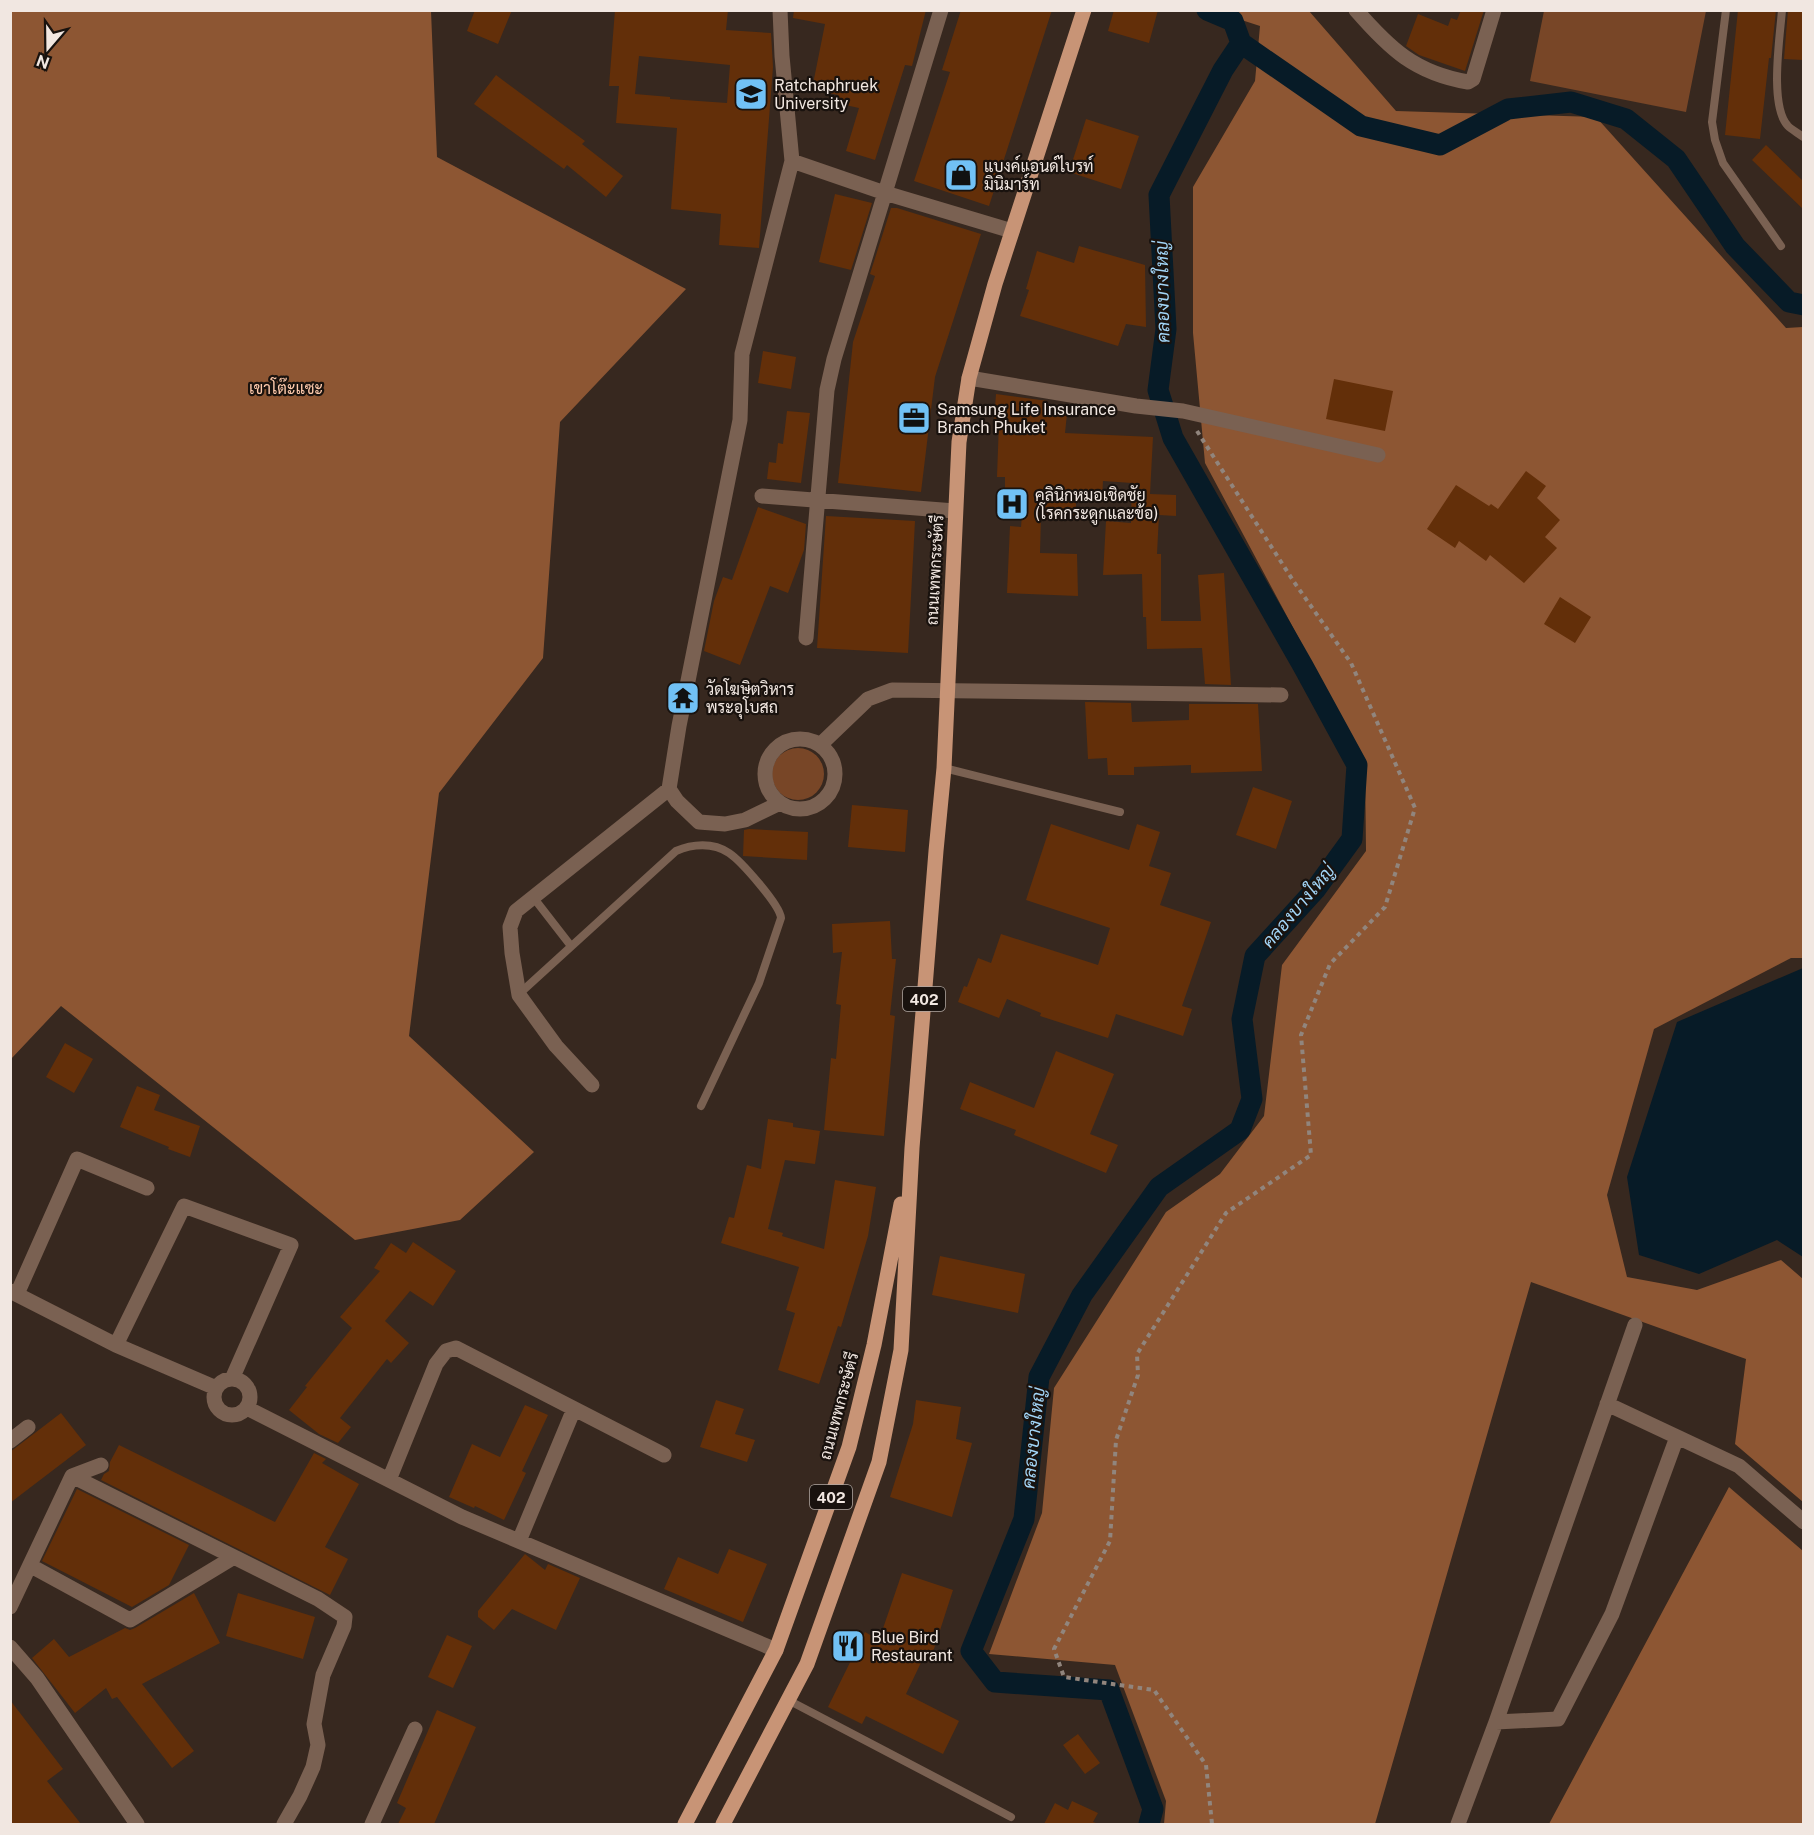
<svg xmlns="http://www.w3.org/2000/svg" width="1814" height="1835" viewBox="0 0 1814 1835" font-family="'Public Sans',Sarabun,sans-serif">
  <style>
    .green { fill: #784627 }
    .forest { fill: #8d5633 }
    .water { fill: #071b27 }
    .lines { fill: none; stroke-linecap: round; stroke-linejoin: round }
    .canal { stroke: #071b27; stroke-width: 21 }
    .building { fill: #632f09; fill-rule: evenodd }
    .path { stroke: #91857d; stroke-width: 4; stroke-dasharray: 4.5 4.5; stroke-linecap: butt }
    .service { stroke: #7a6152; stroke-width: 8 }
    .minor { stroke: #7a6152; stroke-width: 15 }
    .primary { stroke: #c89476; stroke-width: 15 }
    .labels { text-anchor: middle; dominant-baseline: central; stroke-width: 4.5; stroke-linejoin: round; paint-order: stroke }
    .shield { fill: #19120e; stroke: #b0a7a2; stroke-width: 1.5 }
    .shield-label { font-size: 15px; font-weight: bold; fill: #f1e7e1 }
    .poi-label { font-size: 16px; fill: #f1e7e1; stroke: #19120e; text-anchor: start }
    .park-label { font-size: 16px; fill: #ffcbad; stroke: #19120e }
    .street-label { font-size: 16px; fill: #f1e7e1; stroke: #19120e }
    .water-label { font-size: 18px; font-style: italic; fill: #a2d5f7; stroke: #19120e }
  </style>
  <rect width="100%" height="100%" fill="#37281f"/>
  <!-- green -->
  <path class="green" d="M 1544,11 L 1706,11 L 1686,112 L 1530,81 Z
    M772 774a26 26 0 1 1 52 0a26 26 0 1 1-52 0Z"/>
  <!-- forest -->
  <path class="forest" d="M 11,10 L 431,11 L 437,157 L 686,289 L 560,422 L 543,658 L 439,793 L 409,1036 L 534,1152 L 460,1220 L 355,1240 L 61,1006 L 11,1059 Z
    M 1221,10 L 1309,11 L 1396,111 L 1596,117 L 1786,328 L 1803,327 L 1803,958 L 1791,958 L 1654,1029 L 1607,1195 L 1627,1277 L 1697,1290 L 1781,1260 L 1803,1279 L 1803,1502 L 1735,1444 L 1746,1359 L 1531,1282 L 1375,1824 L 1164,1824 L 1166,1801 L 1115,1665 L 989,1654 L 1042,1513 L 1054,1388 L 1166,1212 L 1220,1174 L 1264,1116 L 1282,965 L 1366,851 L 1365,762 L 1205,463 L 1193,333 L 1193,187 L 1255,81 L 1260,26 L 1220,13 Z
    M 1729,1487 L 1803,1551 L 1803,1824 L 1549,1824 Z"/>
  <!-- water -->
  <path class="water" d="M 1803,968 L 1803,1257 L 1777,1240 L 1699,1274 L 1639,1255 L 1627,1177 L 1677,1022 Z"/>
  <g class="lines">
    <!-- canal -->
    <path class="canal" d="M 1241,43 L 1361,126 L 1440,145 L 1508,109 L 1571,102 L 1626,119 L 1676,159 L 1735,246 L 1789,302 L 1804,305
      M 1149,1824 L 1153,1809 L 1109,1690 L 995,1682 L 971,1651 L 1024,1519 L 1039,1377 L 1082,1295 L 1159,1187 L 1240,1130 L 1252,1099 L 1242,1019 L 1255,956 L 1315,890 L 1352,839 L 1357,765 L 1303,666 L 1173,438 L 1158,390 L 1166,329 L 1159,195 L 1223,70 L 1241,43 L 1233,21 L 1207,10"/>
  </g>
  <!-- building -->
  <path class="building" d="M 475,10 L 512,10 L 498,44 L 467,31 Z
    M 615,10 L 728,10 L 726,30 L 771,33 L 773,67 L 759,248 L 719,245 L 721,214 L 671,209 L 677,128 L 616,123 L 619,86 L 609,86 ZM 639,56 L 730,65 L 727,103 L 670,99 L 670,97 L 635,94 Z
    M 794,10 L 926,10 L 912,66 L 905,65 L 875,160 L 846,151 L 859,108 L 836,103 L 838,95 L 812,89 L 825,24 L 793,18 Z
    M 961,10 L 1052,10 L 989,206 L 914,181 L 950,72 L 942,70 Z
    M 1114,10 L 1158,10 L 1149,43 L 1108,31 Z
    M 1461,10 L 1484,10 L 1465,71 L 1419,55 L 1406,46 L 1418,14 L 1448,26 L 1451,18 L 1457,20 Z
    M 1738,10 L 1776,10 L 1771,58 L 1769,58 L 1760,139 L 1725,135 Z
    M 1788,10 L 1803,10 L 1803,60 L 1784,59 Z
    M 496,75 L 585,141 L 582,144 L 623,176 L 606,197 L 567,165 L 564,169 L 474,104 Z
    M 1086,119 L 1139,136 L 1121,189 L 1069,172 Z
    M 1766,145 L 1803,181 L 1803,209 L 1752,160 Z
    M 835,194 L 872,203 L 851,270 L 819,262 Z
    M 891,208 L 897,208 L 981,234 L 935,377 L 921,492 L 838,483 L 853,342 L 875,276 L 870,274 Z
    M 1079,246 L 1145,265 L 1146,327 L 1126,324 L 1118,346 L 1020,316 L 1029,290 L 1026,289 L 1037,251 L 1074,263 Z
    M 763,351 L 796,357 L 791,389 L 758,383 Z
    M 1334,379 L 1393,391 L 1385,431 L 1326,419 Z
    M 996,394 L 1048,401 L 1047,406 L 1061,407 L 1060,413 L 1067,414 L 1065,433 L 1153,437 L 1150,494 L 1176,495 L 1176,516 L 1159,515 L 1157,554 L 1161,554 L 1161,621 L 1201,621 L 1198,575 L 1224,573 L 1231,685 L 1205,684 L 1202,648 L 1147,649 L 1146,617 L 1143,617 L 1142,574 L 1103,575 L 1106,521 L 1131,523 L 1132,483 L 1103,481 L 1102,499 L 1076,497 L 1076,516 L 1041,514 L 1040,553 L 1077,554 L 1078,596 L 1007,593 L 1010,526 L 1021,527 L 1023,503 L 1005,501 L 1005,477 L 997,477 L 999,422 L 994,421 Z
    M 787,411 L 810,413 L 801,483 L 767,479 L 769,462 L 776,463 L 778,443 L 783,444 Z
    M 1526,471 L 1546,486 L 1537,498 L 1560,520 L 1545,537 L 1557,548 L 1524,583 L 1490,555 L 1486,561 L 1459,541 L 1455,548 L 1427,529 L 1456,485 L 1489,506 L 1491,504 L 1498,509 Z
    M 758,507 L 806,524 L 804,550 L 788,593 L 770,586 L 740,665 L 704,651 L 714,601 L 723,577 L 732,580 Z
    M 826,516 L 915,521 L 908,653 L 817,648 Z
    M 1560,597 L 1591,617 L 1575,643 L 1544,624 Z
    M 1085,702 L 1131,703 L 1132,722 L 1189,720 L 1189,704 L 1258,704 L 1262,771 L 1191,773 L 1191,765 L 1134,767 L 1134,775 L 1108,775 L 1107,758 L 1088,759 Z
    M 1253,787 L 1292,801 L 1276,849 L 1236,835 Z
    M 852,805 L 908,810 L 905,852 L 848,847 Z
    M 1051,824 L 1129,850 L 1137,824 L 1160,832 L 1149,866 L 1171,873 L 1160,905 L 1211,922 L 1182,1006 L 1192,1009 L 1183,1036 L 1116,1014 L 1108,1038 L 1040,1016 L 1041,1013 L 1007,999 L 999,1018 L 958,1002 L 964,986 L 967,987 L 978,958 L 991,963 L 1001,934 L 1098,965 L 1110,928 L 1026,900 Z
    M 749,829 L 808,832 L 807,860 L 743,856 L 744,830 Z
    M 890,921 L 892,959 L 896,959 L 890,1015 L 895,1016 L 884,1136 L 824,1130 L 831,1058 L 836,1059 L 841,1005 L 836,1004 L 842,952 L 833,953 L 832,924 Z
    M 65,1043 L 93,1059 L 74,1093 L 46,1077 Z
    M 1056,1051 L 1114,1074 L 1090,1134 L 1118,1145 L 1106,1173 L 1014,1135 L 1016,1130 L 960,1109 L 970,1082 L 1034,1108 Z
    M 137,1086 L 160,1095 L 154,1110 L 200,1126 L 190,1157 L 168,1149 L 169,1147 L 120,1127 Z
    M 768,1119 L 793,1123 L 793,1127 L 820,1131 L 815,1164 L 785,1160 L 768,1229 L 783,1233 L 782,1236 L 824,1249 L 835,1180 L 876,1187 L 868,1236 L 841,1327 L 838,1326 L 819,1384 L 778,1370 L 795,1313 L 786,1310 L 799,1267 L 721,1243 L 729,1217 L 734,1218 L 747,1165 L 761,1169 Z
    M 413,1242 L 456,1271 L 433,1306 L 410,1291 L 385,1321 L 409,1343 L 391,1363 L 387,1359 L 340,1418 L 351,1427 L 338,1443 L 319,1434 L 289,1410 L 307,1387 L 305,1386 L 352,1328 L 340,1317 L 380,1271 L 374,1268 L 391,1243 L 406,1253 Z
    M 940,1256 L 1025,1274 L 1018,1313 L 932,1295 Z
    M 716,1400 L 744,1409 L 735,1434 L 755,1440 L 747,1462 L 700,1447 Z
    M 916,1400 L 961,1407 L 956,1439 L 972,1443 L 952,1517 L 890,1497 L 913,1424 Z
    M 525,1405 L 548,1415 L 522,1471 L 526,1473 L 504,1520 L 475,1506 L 474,1508 L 449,1497 L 472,1444 L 500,1457 Z
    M 61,1413 L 86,1445 L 10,1503 L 10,1452 Z
    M 119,1445 L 275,1522 L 314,1453 L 326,1459 L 322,1463 L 359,1484 L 325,1547 L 348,1559 L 330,1595 L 101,1480 L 104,1474 L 109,1471 L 110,1462 Z
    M 77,1489 L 189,1545 L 169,1585 L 132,1607 L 42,1561 Z
    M 729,1549 L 767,1564 L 743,1622 L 664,1589 L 678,1557 L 718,1574 Z
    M 525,1554 L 545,1570 L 548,1564 L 580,1578 L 556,1630 L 512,1609 L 494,1630 L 478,1617 L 478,1611 Z
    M 902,1573 L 953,1590 L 933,1652 L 927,1650 L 906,1694 L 959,1721 L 943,1754 L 866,1716 L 862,1724 L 828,1707 L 865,1632 L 879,1640 Z
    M 194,1593 L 220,1643 L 142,1684 L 194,1751 L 172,1768 L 117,1697 L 112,1699 L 106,1688 L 75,1713 L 32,1658 L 54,1639 L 69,1657 L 125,1628 L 130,1630 L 135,1628 Z
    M 238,1593 L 315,1617 L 303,1659 L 226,1636 Z
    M 447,1635 L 472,1646 L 453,1688 L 428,1677 Z
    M 10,1700 L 63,1769 L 47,1781 L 81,1824 L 10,1824 Z
    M 437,1710 L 476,1727 L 434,1824 L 398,1824 L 406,1808 L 397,1803 Z
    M 1078,1734 L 1100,1763 L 1085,1774 L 1063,1745 Z
    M 1072,1801 L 1098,1813 L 1093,1822 L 1099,1824 L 1044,1824 L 1055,1803 L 1068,1810 Z"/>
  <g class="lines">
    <!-- path -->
    <path class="path" d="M 1197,431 L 1294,582 L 1351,663 L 1415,808 L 1385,907 L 1330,964 L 1301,1035 L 1311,1155 L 1226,1213 L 1137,1354 L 1138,1375 L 1116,1440 L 1110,1541 L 1054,1649 L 1064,1677 L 1154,1690 L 1206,1765 L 1212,1824"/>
    <!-- service -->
    <path class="service" d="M 1726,10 L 1712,122 L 1715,140 L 1723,163 L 1781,246
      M 1782,10 C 1780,37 1769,106 1788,126 C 1792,130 1798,133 1803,137
      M 944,768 L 1120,812
      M 533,897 L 571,946
      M 519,994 L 676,851 C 692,844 713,842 729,853 C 741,861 780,905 781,918 L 759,983 L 701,1106
      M 788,1700 L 1011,1817"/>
    <!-- minor -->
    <path class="minor" d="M 1356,10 C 1390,49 1415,73 1468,82 L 1473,79 L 1494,10
      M 792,161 L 885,193 L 1012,231
      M 969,378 L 1136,406 L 1183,411 L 1378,455
      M 762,496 L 955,511
      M 806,638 L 827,390 L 834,359 L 941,10
      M765 774a35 35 0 1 1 70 0a35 35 0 1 1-70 0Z
      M 820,745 L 868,699 L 892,690 L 1281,695
      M 780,803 L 745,820 L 725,824 L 699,822 L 677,801 L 669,789 L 679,726 L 740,420 L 742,354 L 792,161 L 782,56 L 780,10
      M 592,1085 L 556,1046 L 519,995 L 512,953 L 510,927 L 516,911 L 669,789
      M 10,1291 L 116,1345 L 216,1388
      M 17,1294 L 77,1159 L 147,1188
      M 116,1345 L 184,1206 L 291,1245 L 232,1379
      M214 1397a18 18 0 1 1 36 0a18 18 0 1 1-36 0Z
      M 1607,1404 L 1739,1466 L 1804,1522
      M 247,1408 L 462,1517 L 776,1650
      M 10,1441 L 28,1427
      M 72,1476 L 318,1599 L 345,1617 L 344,1626 L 323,1675 L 314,1724 L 318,1745 L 313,1767 L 300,1796 L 284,1824
      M 389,1480 L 436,1364 L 446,1351 L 456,1348 L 664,1455
      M 519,1541 L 574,1409
      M 31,1566 L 130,1620 L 234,1557
      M 10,1607 L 72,1476 L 101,1465
      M 10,1647 L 37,1678 L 137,1824
      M 1496,1722 L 1558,1719 L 1612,1614 L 1677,1437
      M 372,1824 L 415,1729
      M 1458,1824 L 1496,1722 L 1635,1325"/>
    <!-- primary -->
    <path class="primary" d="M 685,1824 L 776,1650 L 849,1447 L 874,1345 L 901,1204
      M 723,1824 L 807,1664 L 879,1462 L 901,1350 L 912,1148 L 936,851 L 944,768 L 959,442 L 969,378 L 995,284 L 1084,10"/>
  </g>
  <!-- icons -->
  <defs>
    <symbol id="university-square" viewBox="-11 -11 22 22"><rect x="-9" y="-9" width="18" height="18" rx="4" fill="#71c1f5" stroke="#19120e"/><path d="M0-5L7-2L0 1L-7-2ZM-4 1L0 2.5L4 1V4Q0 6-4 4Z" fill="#111"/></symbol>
    <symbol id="shop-square" viewBox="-11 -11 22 22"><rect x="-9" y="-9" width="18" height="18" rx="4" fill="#71c1f5" stroke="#19120e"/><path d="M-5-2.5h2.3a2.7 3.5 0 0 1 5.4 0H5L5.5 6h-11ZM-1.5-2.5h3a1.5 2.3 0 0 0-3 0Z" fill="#111"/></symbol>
    <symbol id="office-square" viewBox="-11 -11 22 22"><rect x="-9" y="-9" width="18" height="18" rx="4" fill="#71c1f5" stroke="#19120e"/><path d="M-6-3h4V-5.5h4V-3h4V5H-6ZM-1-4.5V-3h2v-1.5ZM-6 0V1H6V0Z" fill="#111"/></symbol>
    <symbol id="hospital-square" viewBox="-11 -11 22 22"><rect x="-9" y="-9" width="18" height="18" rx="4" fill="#71c1f5" stroke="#19120e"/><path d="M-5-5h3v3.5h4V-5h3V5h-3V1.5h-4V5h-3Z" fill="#111"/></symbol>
    <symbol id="temple-square" viewBox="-11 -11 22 22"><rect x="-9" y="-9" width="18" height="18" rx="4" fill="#71c1f5" stroke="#19120e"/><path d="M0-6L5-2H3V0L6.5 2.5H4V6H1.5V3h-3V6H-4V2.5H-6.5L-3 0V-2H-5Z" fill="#111"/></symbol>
    <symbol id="restaurant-square" viewBox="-11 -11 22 22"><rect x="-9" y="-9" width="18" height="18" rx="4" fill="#71c1f5" stroke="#19120e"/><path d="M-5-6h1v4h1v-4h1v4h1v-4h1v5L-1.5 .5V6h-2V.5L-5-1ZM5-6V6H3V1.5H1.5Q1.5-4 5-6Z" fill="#111"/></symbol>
  </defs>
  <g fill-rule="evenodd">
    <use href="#university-square" x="732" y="75" width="38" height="38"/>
    <use href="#shop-square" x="942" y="156" width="38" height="38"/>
    <use href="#office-square" x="895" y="399" width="38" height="38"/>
    <use href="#hospital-square" x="993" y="485" width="38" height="38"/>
    <use href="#temple-square" x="664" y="679" width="38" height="38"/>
    <use href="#restaurant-square" x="829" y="1627" width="38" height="38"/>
  </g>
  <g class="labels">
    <!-- shield labels -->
    <g class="shield">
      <rect x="903" y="987" width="42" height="24" rx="4.5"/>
      <rect x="810" y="1485" width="42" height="24" rx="4.5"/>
    </g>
    <g class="shield-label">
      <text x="924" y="999">402</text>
      <text x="831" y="1497">402</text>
    </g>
    <!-- poi labels -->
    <g class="poi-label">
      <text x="774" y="85">Ratchaphruek<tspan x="774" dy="18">University</tspan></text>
      <text x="984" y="166">แบงค์แอนด์ไบรท์<tspan x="984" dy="18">มินิมาร์ท</tspan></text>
      <text x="937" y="409">Samsung Life Insurance<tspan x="937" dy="18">Branch Phuket</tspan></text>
      <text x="1035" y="495">คลินิกหมอเชิดชัย<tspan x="1035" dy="18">(โรคกระดูกและข้อ)</tspan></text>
      <text x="706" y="689">วัดโฆษิตวิหาร<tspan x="706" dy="18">พระอุโบสถ</tspan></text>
      <text x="871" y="1637">Blue Bird<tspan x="871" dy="18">Restaurant</tspan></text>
    </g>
    <!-- park labels -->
    <g class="park-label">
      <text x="286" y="388">เขาโต๊ะแซะ</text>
    </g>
    <!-- street labels -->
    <g class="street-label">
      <text transform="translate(935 570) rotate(-87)">ถนนเทพกระษัตรี</text>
      <text transform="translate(839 1406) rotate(-75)">ถนนเทพกระษัตรี</text>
    </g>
    <!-- water labels -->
    <g class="water-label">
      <text transform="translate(1162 292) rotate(-91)">คลองบางใหญ่</text>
      <text transform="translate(1298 906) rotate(-50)">คลองบางใหญ่</text>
      <text transform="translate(1033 1438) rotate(-84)">คลองบางใหญ่</text>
    </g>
  </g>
  <!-- border -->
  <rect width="1814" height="1835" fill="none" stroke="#f1e7e1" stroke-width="24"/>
  <!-- north arrow -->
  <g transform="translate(48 48) rotate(200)" stroke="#19120e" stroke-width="4.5" paint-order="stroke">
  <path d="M0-4.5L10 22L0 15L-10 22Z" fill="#f1e7e1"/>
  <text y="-9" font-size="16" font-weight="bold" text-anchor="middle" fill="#f1e7e1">N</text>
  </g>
</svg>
